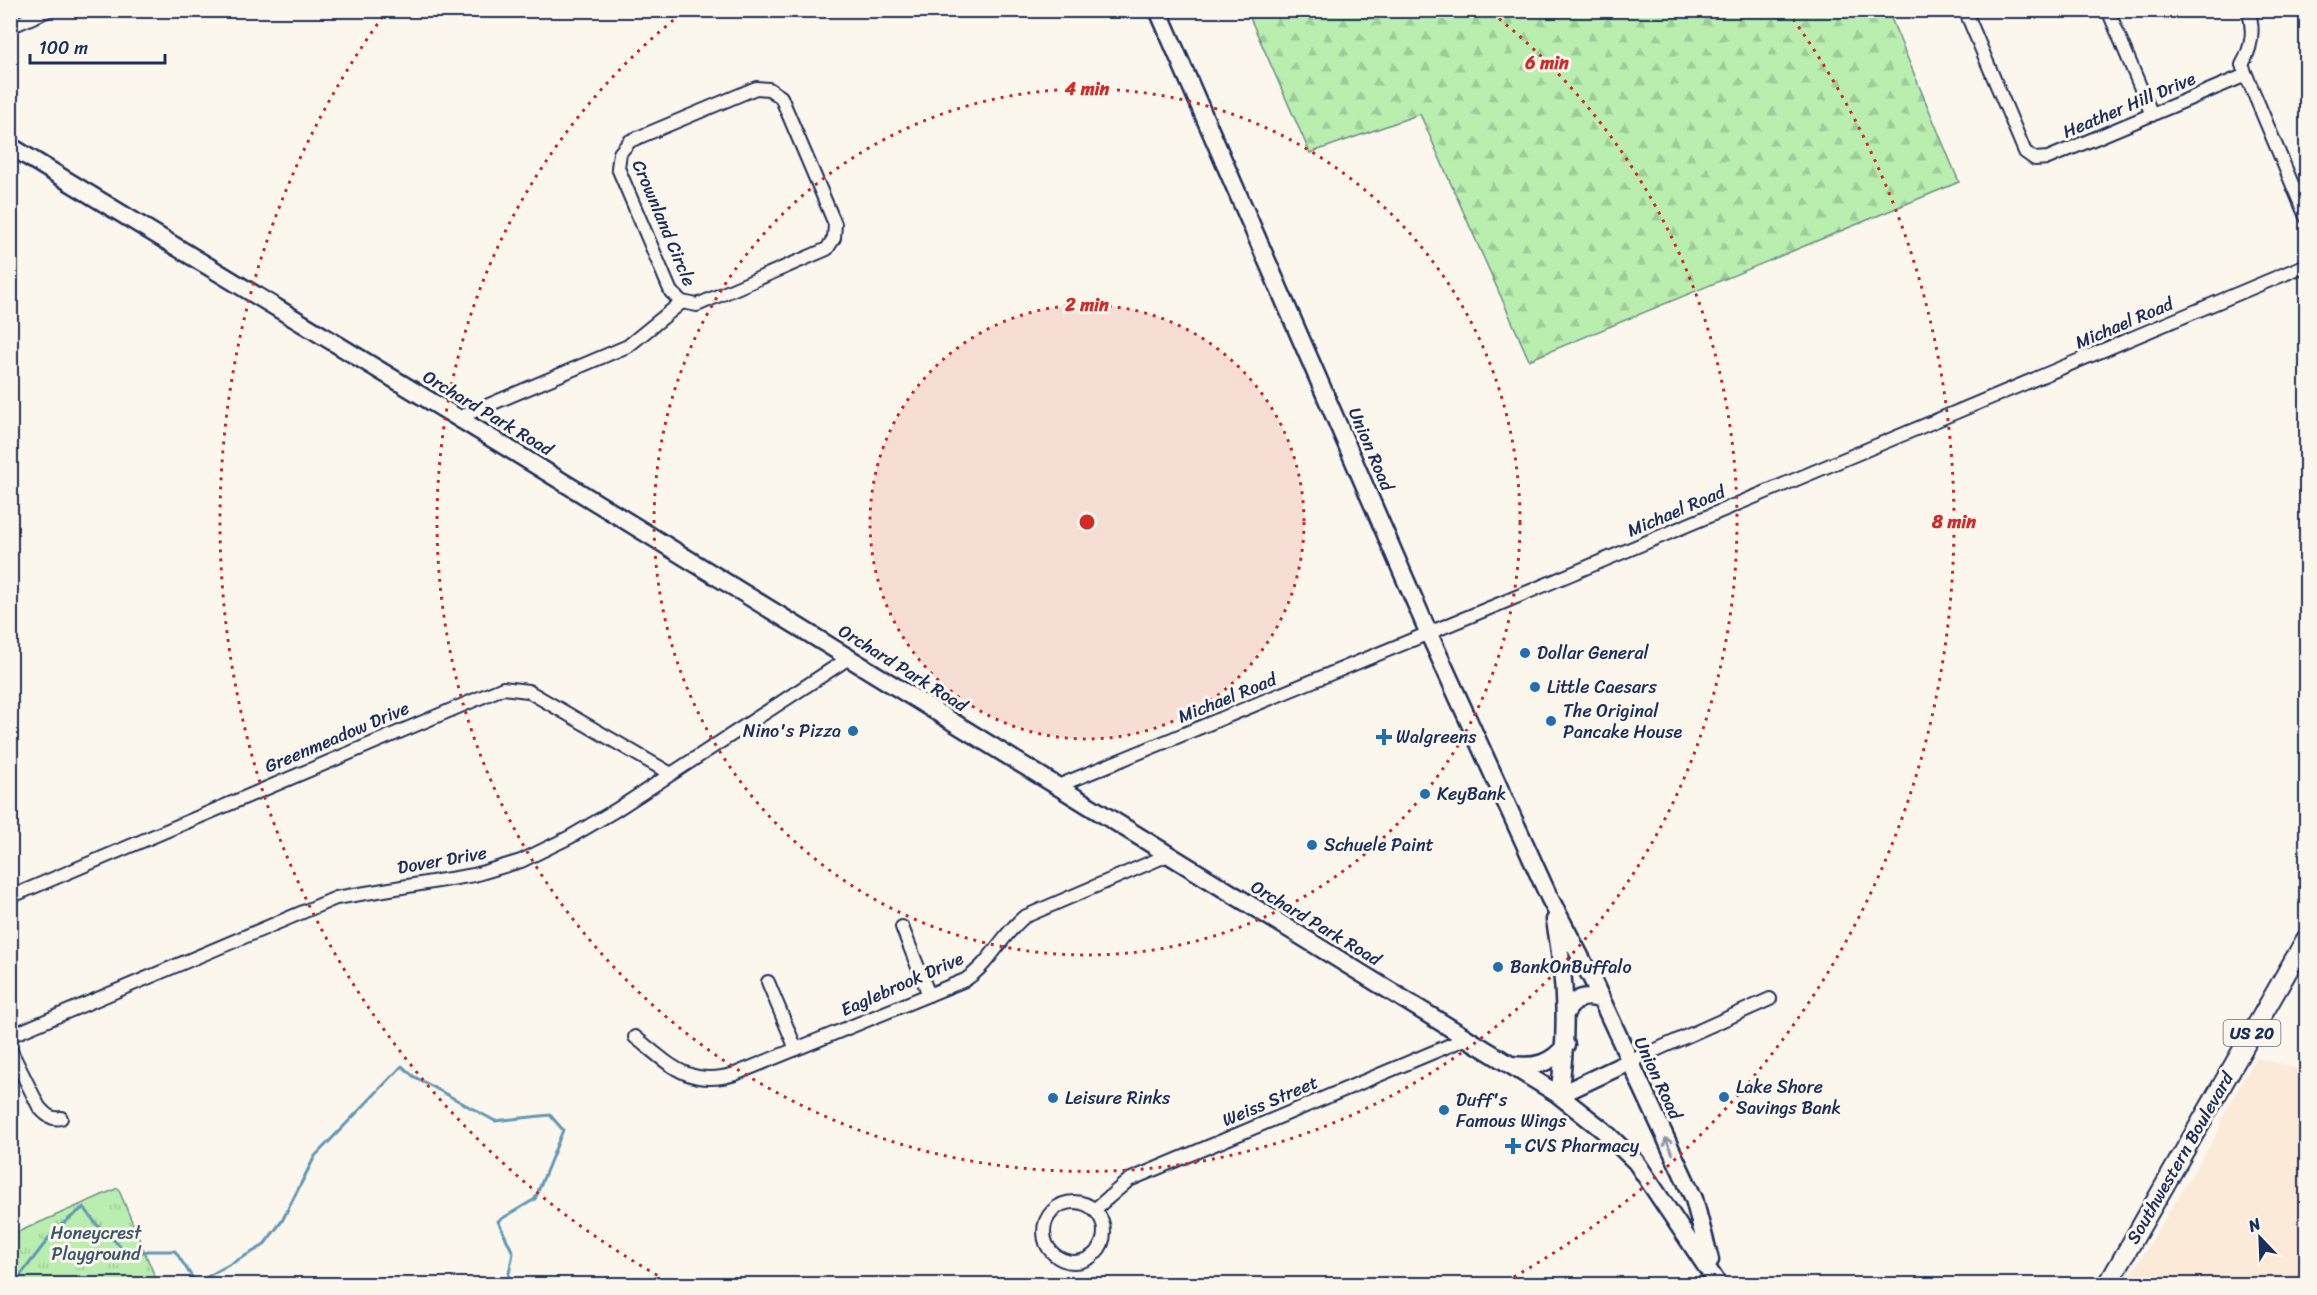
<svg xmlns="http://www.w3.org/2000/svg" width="2317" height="1295" viewBox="0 0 2317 1295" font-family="Sriracha,sans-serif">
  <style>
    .built { fill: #fcead9 }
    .forest { fill: url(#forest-firs); stroke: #6a8e86; stroke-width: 1.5 }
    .park { fill: url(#park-tufts); stroke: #6a8e86; stroke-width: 1.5 }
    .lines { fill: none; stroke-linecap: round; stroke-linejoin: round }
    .stream { stroke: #6297b7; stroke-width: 3 }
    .minor-casing { stroke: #1b2f5e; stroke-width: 16 }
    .major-casing { stroke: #1b2f5e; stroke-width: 21 }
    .highway-casing { stroke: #1b2f5e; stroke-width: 22 }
    .minor { stroke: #fbf7ec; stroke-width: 12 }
    .major { stroke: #fbf7ec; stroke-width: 16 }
    .highway { stroke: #fbf7ec; stroke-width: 18 }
    .oneway { stroke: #8b93a5 }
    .ring { fill: none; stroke: #d62828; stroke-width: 3; stroke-dasharray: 3 6 }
    .poi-dot { fill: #1f6fb2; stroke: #fbf7ec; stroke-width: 2 }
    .labels { text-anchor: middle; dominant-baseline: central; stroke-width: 6; stroke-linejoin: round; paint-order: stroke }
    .shield { fill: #fbf7ec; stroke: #5e6b89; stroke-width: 1.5 }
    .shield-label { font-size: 16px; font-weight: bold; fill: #1b2f5e }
    .street-label { font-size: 18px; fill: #1b2f5e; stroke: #fbf7ec }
    .poi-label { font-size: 18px; fill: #1b2f5e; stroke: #fbf7ec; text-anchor: start }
    .park-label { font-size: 18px; fill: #3b556e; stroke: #fbf7ec }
    .centre { fill: #d62828; stroke: #fbf7ec; stroke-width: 3 }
    .ring-label { font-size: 18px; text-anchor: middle; font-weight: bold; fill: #d62828; stroke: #fbf7ec; stroke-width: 6; stroke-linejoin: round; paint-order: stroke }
  </style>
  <defs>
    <pattern id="forest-firs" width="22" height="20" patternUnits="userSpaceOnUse" patternTransform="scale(1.5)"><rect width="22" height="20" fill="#b9eeaf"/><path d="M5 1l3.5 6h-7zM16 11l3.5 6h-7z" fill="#9ecc99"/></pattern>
    <pattern id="park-tufts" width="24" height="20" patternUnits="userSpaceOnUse" patternTransform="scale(1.5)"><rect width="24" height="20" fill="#b9eeaf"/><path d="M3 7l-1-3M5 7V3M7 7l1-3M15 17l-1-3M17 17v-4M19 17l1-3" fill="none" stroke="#9ecc99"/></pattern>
  </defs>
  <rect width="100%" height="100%" fill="#fbf7ec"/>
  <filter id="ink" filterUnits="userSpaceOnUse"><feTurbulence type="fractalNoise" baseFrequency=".0167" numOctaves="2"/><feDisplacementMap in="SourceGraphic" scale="12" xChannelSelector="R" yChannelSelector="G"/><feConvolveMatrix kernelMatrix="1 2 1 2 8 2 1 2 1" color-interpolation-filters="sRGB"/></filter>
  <g filter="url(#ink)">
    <!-- built -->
    <path class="built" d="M 2256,1058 L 2306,1070 L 2306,1284 L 2125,1284 L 2220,1129 L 2221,1119 Z"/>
    <!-- forest -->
    <path class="forest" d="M 1447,10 L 1449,15 L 1460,10 L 1888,11 L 1959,182 L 1529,360 L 1420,114 L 1310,153 L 1247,11 Z"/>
    <!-- park -->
    <path class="park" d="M 118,1188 L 158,1284 L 11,1284 L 11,1235 Z"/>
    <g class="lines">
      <!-- stream -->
      <path class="stream" d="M 10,1282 L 19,1277 L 56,1229 L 84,1207 L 96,1224 L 130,1255 L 148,1251 L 175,1251 L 196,1283 L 263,1246 L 282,1221 L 315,1156 L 402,1066 L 413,1076 L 495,1121 L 550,1115 L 563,1130 L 535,1199 L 498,1221 L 513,1253 L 507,1284"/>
      <defs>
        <path id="minor" d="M 1965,10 L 2025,152 L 2035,159 L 2048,158 L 2246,75
          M 2108,10 L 2152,115
          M 2248,10 C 2255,30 2252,47 2242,65 L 2306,217
          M 10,27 L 49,10
          M 458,418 L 628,346 L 682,302 L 697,305 L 827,249 L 834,238 L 835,224 L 781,97 L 769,89 L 756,88 L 630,141 L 620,153 L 618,168 L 671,292 L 682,302
          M 1058,786 L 1509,600 L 2306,265
          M 10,897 L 503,688 L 528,691 L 671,774
          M 902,927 L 929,995
          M 768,982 L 796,1049
          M 10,1036 L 336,898 L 474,875 L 521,861 L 570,837 L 616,810 L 849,658
          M 635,1037 C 669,1064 689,1088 735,1074 L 965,980 C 990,964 1001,936 1024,917 L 1168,855
          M 10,1049 L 39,1107 C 45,1114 51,1120 61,1118
          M 1629,1062 L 1770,999
          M1044 1232a30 30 0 1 1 60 0a30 30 0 1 1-60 0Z
          M 1094,1210 L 1129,1180 L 1467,1038"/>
        <path id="major" d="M 1158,10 L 1429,634 L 1549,897 L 1592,979 L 1694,1199 L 1710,1260
          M 10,146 L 506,447 L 1556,1093 L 1603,1130 L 1636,1162 L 1718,1284
          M 1555,920 C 1566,982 1568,1033 1559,1095
          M 1565,1014 C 1573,999 1585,993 1601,1000
          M 1511,1065 C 1535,1068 1551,1064 1566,1045
          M 1559,1095 L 1629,1062"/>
        <path id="highway" d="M 2108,1284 L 2306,939"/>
      </defs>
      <!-- minor casing -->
      <use href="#minor" class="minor-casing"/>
      <!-- major casing -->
      <use href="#major" class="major-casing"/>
      <!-- highway casing -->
      <use href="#highway" class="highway-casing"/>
      <!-- minor -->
      <use href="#minor" class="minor"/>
      <!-- major -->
      <use href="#major" class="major"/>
      <!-- highway -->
      <use href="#highway" class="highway"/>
    </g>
    <!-- one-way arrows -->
    <defs><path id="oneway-shaft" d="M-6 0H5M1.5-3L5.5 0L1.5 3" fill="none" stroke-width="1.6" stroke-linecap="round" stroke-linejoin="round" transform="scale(1.5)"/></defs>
    <use class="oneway" href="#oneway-shaft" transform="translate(1669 1146) rotate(-115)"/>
  </g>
  <!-- distance rings -->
  <circle cx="1087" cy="522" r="217" fill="#d62828" fill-opacity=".12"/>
  <g class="ring">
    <circle cx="1087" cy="522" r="217"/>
    <circle cx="1087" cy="522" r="433"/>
    <path d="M1492 13A650 650 0 1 1 682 13"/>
    <path d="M673 1284A867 867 0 0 1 386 12M1788 12A867 867 0 0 1 1501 1284"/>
  </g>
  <!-- markers -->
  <g class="poi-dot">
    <circle cx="1525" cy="653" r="6"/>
    <circle cx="1535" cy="687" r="6"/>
    <circle cx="1551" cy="721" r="6"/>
    <circle cx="853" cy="731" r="6"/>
    <path d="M1381 728h6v6h6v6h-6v6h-6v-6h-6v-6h6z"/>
    <circle cx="1425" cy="794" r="6"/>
    <circle cx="1312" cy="845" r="6"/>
    <circle cx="1498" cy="967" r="6"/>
    <circle cx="1724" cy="1097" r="6"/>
    <circle cx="1053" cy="1098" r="6"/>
    <circle cx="1444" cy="1110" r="6"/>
    <path d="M1510 1137h6v6h6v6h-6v6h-6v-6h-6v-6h6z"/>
  </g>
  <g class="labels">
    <!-- shield labels -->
    <rect class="shield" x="2223.5" y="1020" width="57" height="26" rx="4.5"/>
    <g class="shield-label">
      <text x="2252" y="1033">US 20</text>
    </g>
    <!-- street labels -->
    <g class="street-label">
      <text transform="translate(2129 105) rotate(-23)">Heather Hill Drive</text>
      <text transform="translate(664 223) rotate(67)">Crownland Circle</text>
      <text transform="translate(2124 323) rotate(-23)">Michael Road</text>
      <text transform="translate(488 413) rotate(31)">Orchard Park Road</text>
      <text transform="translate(1371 449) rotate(67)">Union Road</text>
      <text transform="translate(1676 511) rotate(-23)">Michael Road</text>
      <text transform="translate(903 668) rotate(32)">Orchard Park Road</text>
      <text transform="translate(1227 698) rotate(-22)">Michael Road</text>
      <text transform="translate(337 737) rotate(-23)">Greenmeadow Drive</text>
      <text transform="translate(442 860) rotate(-10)">Dover Drive</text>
      <text transform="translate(1316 923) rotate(31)">Orchard Park Road</text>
      <text transform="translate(902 984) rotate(-24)">Eaglebrook Drive</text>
      <text transform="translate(1658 1078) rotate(65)">Union Road</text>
      <text transform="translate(1270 1101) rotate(-23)">Weiss Street</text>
      <text transform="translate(2180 1158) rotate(-60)">Southwestern Boulevard</text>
    </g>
    <!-- poi labels -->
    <g class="poi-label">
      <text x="1537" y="653">Dollar General</text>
      <text x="1547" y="687">Little Caesars</text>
      <text x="1563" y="711">The Original<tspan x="1563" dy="21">Pancake House</tspan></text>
      <text x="841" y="731" text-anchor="end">Nino's Pizza</text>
      <text x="1396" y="737">Walgreens</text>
      <text x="1437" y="794">KeyBank</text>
      <text x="1324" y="845">Schuele Paint</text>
      <text x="1510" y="967">BankOnBuffalo</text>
      <text x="1736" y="1087">Lake Shore<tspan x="1736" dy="21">Savings Bank</tspan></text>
      <text x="1065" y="1098">Leisure Rinks</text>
      <text x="1456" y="1100">Duff's<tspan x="1456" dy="21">Famous Wings</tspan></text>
      <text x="1525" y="1146">CVS Pharmacy</text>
    </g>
    <!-- park labels -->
    <g class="park-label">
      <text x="96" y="1233">Honeycrest<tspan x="96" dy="21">Playground</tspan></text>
    </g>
  </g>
  <circle cx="1087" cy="522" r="9" class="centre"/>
  <g class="ring-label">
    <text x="1547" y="69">6 min</text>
    <text x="1087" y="95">4 min</text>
    <text x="1087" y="311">2 min</text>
    <text x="1954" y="528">8 min</text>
  </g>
  <!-- margin -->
  <rect width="2317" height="1295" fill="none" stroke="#fbf7ec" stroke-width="36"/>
  <rect x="18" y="18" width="2281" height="1259" fill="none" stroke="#1b2f5e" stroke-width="2" filter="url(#ink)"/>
  <!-- north arrow -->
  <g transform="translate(2260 1238) rotate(337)" stroke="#fbf7ec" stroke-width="4.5" paint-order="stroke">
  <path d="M0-4.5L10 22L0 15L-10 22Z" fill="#1b2f5e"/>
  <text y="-9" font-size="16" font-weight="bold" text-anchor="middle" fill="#1b2f5e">N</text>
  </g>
  <!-- scale -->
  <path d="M30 54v9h135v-9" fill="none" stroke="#1b2f5e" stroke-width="3"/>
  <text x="39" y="54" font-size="18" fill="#1b2f5e" stroke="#fbf7ec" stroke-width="4.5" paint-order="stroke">100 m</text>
</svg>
